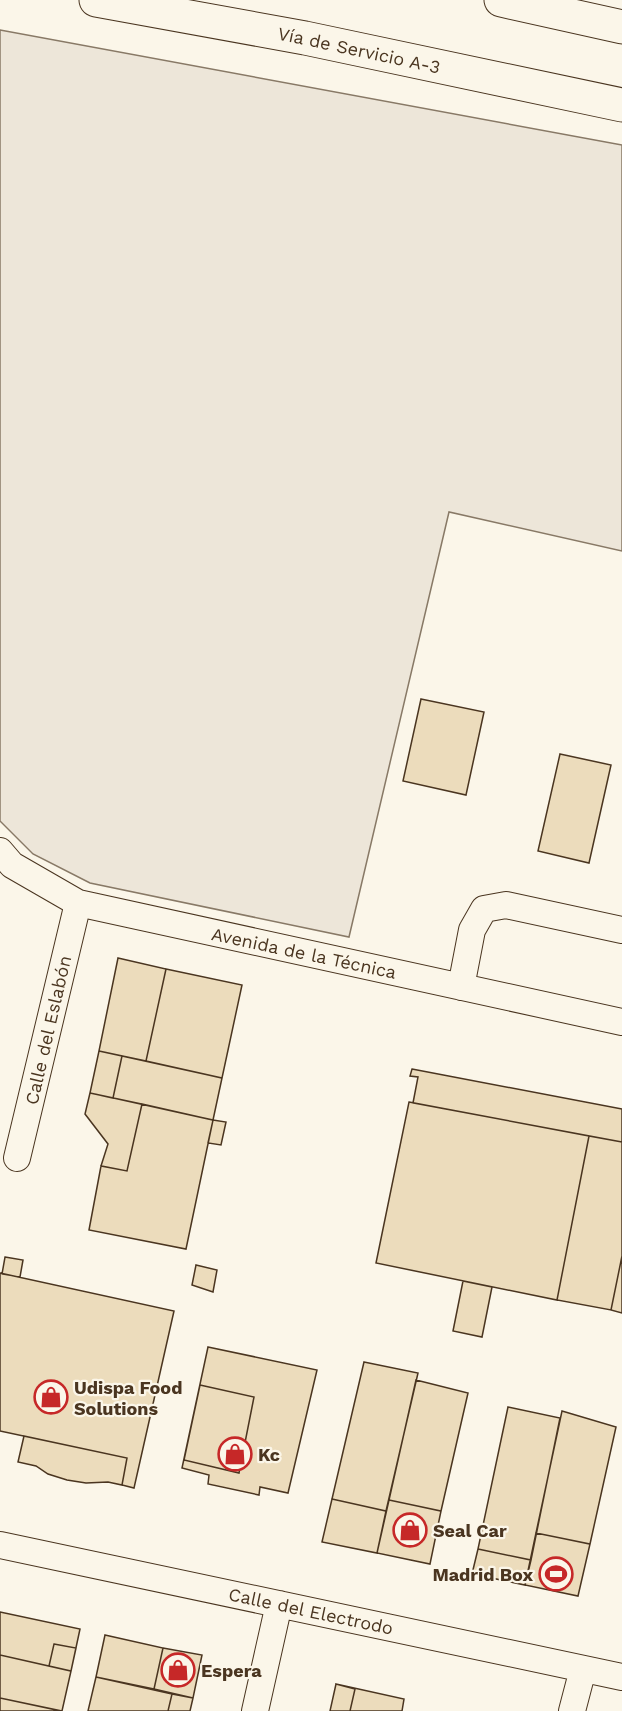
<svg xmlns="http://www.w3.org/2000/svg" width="622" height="1711" viewBox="0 0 622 1711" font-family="'Work Sans',sans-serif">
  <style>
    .green { fill: #ede6d9; stroke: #887966; stroke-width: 1.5 }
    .building { fill: #ecdcbc; stroke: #4a3520; stroke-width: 1.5 }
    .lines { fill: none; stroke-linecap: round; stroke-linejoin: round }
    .minor-casing { stroke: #4a3520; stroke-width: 28 }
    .secondary-casing { stroke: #4a3520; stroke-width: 35 }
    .motorway-casing { stroke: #4a3520; stroke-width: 35 }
    .minor { stroke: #fbf6e9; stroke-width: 26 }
    .secondary { stroke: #fbf6e9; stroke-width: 33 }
    .motorway { stroke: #fbf6e9; stroke-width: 33 }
    .labels { text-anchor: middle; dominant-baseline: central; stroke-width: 4.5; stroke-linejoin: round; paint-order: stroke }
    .street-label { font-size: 18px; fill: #4a3520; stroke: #fbf6e9 }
    .poi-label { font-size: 18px; font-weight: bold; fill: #4a3520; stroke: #fbf6e9; text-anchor: start }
  </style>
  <rect width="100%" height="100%" fill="#fbf6e9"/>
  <!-- green -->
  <path class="green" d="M 0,30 L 622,145 L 622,551 L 449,512 L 349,937 L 90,883 L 33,854 L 0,821 Z"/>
  <!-- building -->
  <path class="building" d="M 421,699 L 484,712 L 466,795 L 403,781 Z
    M 560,754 L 611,765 L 589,863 L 538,851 Z
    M 118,958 L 166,969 L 146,1061 L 99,1051 Z
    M 166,969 L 242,985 L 222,1078 L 146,1061 Z
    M 99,1051 L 122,1056 L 113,1098 L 90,1093 Z
    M 122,1056 L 222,1078 L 213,1120 L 113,1098 Z
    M 412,1069 L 622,1109 L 622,1142 L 413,1103 L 418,1077 L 410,1076 Z
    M 90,1093 L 142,1104 L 127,1171 L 101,1166 L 108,1144 L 85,1114 Z
    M 409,1102 L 589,1136 L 557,1300 L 376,1263 Z
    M 142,1104 L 213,1120 L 186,1249 L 89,1230 L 101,1166 L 127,1171 Z
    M 213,1120 L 226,1122 L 221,1145 L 208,1143 Z
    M 589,1136 L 622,1142 L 622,1256 L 611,1310 L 557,1300 Z
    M 622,1256 L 622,1313 L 611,1310 Z
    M 5,1257 L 23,1260 L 20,1277 L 2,1274 Z
    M 196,1265 L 217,1270 L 213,1292 L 192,1285 Z
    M 0,1273 L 174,1311 L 134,1488 L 122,1485 L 127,1458 L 0,1431 Z
    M 463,1281 L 492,1287 L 482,1337 L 453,1331 Z
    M 208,1347 L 317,1370 L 288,1493 L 260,1487 L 259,1495 L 208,1484 L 209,1475 L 182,1468 Z
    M 364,1362 L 418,1373 L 386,1511 L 332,1499 Z
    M 416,1380 L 468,1393 L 441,1511 L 389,1500 Z
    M 200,1385 L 254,1397 L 239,1473 L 184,1460 Z
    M 508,1407 L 560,1418 L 531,1560 L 478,1549 Z
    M 562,1411 L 616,1427 L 590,1544 L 536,1533 Z
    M 24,1436 L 127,1458 L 122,1485 L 108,1482 L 86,1483 L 67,1480 L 48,1474 L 36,1466 L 18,1462 Z
    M 332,1499 L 386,1511 L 377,1553 L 322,1542 Z
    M 389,1500 L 441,1511 L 430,1564 L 377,1553 Z
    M 536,1533 L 590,1544 L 578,1596 L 525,1585 Z
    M 478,1549 L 531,1560 L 525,1585 L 472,1574 Z
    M 0,1612 L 80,1629 L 71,1671 L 0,1655 Z
    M 105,1635 L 163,1648 L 154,1689 L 96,1677 Z
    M 54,1644 L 76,1648 L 71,1671 L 49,1666 Z
    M 163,1648 L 202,1655 L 193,1698 L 154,1689 Z
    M 0,1655 L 71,1671 L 62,1711 L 0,1698 Z
    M 96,1677 L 172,1694 L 168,1711 L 88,1711 Z
    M 336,1684 L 404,1699 L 402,1711 L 330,1711 Z
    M 336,1684 L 355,1689 L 350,1711 L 330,1711 Z
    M 172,1694 L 193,1698 L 190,1711 L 168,1711 Z
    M 0,1698 L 61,1711 L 0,1711 Z"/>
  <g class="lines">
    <defs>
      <path id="minor" d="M 0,851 L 12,865 L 78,903 L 622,1022
        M 461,987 L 472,930 L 484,909 L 506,905 L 622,930
        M 17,1158 L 78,903
        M 0,1545 L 622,1677
        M 255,1711 L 279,1604
        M 572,1711 L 583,1669"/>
      <path id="secondary" d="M 96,0 L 305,38 L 622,105"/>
      <path id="motorway" d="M 501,0 L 622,27"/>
    </defs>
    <!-- minor casing -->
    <use href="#minor" class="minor-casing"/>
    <!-- secondary casing -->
    <use href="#secondary" class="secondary-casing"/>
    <!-- motorway casing -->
    <use href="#motorway" class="motorway-casing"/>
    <!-- minor -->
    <use href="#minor" class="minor"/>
    <!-- secondary -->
    <use href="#secondary" class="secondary"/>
    <!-- motorway -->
    <use href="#motorway" class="motorway"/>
  </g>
  <!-- icons -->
  <defs>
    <symbol id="shop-ring" viewBox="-11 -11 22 22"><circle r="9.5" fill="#fbf6e9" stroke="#c62828" stroke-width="1.5"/><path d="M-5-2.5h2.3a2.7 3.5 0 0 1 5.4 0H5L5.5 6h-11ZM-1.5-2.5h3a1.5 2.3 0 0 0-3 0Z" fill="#c62828"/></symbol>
    <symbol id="stadium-ring" viewBox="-11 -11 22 22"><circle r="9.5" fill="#fbf6e9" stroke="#c62828" stroke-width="1.5"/><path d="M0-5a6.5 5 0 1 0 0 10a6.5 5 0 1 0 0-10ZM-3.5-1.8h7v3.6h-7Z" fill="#c62828"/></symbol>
  </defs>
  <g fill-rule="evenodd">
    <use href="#shop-ring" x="32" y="1378" width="38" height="38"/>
    <use href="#shop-ring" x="216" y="1435" width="38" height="38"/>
    <use href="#shop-ring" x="391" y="1511" width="38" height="38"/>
    <use href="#stadium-ring" x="537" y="1555" width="38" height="38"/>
    <use href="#shop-ring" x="159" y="1651" width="38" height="38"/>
  </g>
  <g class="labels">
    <!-- street labels -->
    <g class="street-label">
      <text transform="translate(359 50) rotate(12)">Vía de Servicio A-3</text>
      <text transform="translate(304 953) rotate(12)">Avenida de la Técnica</text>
      <text transform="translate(48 1030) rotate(-77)">Calle del Eslabón</text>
      <text transform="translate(311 1611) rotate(12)">Calle del Electrodo</text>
    </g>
    <!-- poi labels -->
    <g class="poi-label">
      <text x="74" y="1387">Udispa Food<tspan x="74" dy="21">Solutions</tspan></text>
      <text x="258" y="1454">Kc</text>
      <text x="433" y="1530">Seal Car</text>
      <text x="533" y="1574" text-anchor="end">Madrid Box</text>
      <text x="201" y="1670">Espera</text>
    </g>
  </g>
</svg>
